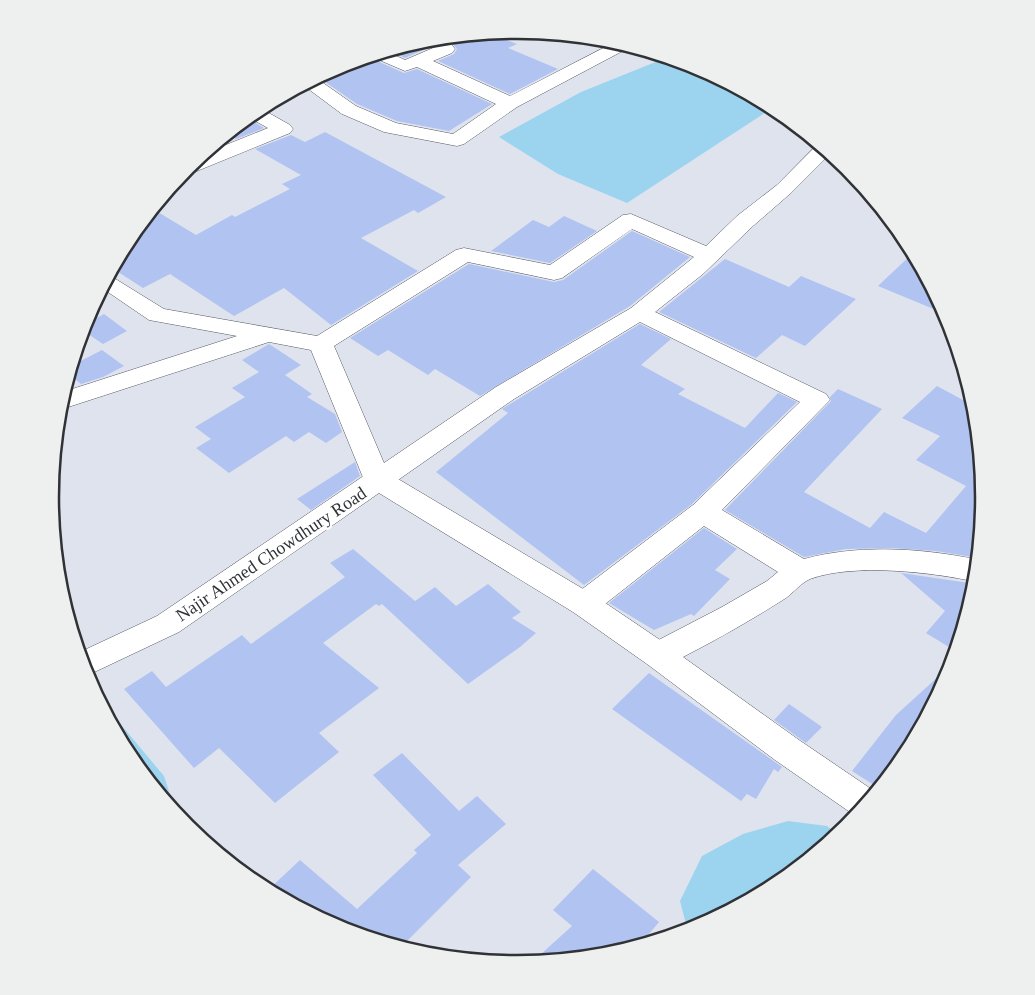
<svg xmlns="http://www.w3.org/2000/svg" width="1035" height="995" viewBox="0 0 1035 995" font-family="Georgia,serif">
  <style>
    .water { fill: #9cd4f0 }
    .building { fill: #b1c3f1 }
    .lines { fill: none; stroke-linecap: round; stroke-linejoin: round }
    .street-casing { stroke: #565963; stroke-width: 1 }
    .secondary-casing { stroke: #565963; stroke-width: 1 }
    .street { fill: #fff; fill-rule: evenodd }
    .secondary { fill: #fff; fill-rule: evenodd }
    .labels { text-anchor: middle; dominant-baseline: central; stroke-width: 4.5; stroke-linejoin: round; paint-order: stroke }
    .street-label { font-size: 18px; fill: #303236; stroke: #fff }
    .rim { fill: none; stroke: #303236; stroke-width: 2.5 }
  </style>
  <rect width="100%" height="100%" fill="#dee3ee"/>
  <!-- water -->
  <path class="water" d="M 668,57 L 697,66 L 774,107 L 627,203 L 558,174 L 499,137 L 581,92 Z
    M 102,702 L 164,776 L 177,816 L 129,757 L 100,703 Z
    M 788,821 L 827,826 L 839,836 L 777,886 L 688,932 L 680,901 L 702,856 L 743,834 Z"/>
  <!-- building -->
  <path class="building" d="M 488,33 L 517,44 L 508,48 L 558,69 L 510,94 L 438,61 L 454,54 L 457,49 L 452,43 L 439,43 L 405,58 L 389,50 L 427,39 Z
    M 368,57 L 404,73 L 417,69 L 492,104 L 449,131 L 397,121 L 357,104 L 318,77 L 339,65 Z
    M 247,118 L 264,128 L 236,139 L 227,134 Z
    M 325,132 L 446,197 L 418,213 L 414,210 L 361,238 L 418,271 L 331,325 L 284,288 L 234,316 L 170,274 L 143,288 L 112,268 L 129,238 L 153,209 L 196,235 L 232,215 L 235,217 L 290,189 L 282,184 L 301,175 L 255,149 L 291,135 L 305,142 Z
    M 564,216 L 597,231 L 550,263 L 491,251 L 533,220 L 549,227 Z
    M 632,231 L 690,257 L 630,306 L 480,396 L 435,369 L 428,375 L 388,350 L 378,356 L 350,338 L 469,264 L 554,282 L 563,280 Z
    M 914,252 L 928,278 L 948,315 L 878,286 Z
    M 725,259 L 789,287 L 801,276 L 856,299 L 805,346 L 782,335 L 756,358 L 659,312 Z
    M 104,314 L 127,331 L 103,344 L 82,330 L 84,325 Z
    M 640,324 L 671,339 L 641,365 L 685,389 L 678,394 L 745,428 L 778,393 L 797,402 L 692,504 L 584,585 L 436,472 L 508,413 L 502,409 Z
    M 269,344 L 301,365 L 285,375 L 312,394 L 307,397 L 335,414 L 342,432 L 326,443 L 309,432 L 294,442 L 286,436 L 229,473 L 196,448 L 211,439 L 195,427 L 245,397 L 232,388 L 259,372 L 242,360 Z
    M 102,350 L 124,366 L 103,377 L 81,384 L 69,374 L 71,366 Z
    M 937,386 L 976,407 L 985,497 L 979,558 L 936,551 L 891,548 L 846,549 L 804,557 L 725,510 L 831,401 L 830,397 L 838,389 L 882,409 L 804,492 L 870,528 L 884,512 L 926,533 L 966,486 L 916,460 L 940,436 L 902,418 Z
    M 355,462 L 360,476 L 311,510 L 297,499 Z
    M 704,528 L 737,549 L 715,570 L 730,579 L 694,616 L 691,614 L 654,630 L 609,603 Z
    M 353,549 L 415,601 L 435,587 L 456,606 L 488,584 L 521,612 L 512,618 L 536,633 L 520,647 L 468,684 L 382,604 L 379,606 L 376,604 L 323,643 L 379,688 L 319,733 L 339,752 L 275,803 L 219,748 L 194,768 L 124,689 L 152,671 L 166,687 L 242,635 L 251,644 L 345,577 L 330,563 Z
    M 901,573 L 976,584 L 957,652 L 926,633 L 945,611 Z
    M 952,664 L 949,677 L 906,757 L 880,789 L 852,771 L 896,715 Z
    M 649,673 L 782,767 L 778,772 L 774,769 L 756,799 L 747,794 L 741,801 L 612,709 Z
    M 789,704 L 822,727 L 806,743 L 774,720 Z
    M 402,753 L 459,811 L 477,796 L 506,824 L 458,865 L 471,877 L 401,947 L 404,949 L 338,929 L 267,891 L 300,860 L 357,909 L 417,853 L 414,850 L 431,835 L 373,775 Z
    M 593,869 L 659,922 L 638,947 L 608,956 L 530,964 L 572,926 L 553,910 Z"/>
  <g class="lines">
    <defs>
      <path id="street" d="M 617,41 L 632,46 L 517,107 L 464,144 L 457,146 L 384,132 L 342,114 L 303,85 L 316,78 L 356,106 L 396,123 L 453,134 L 496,104 L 417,67 L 405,71 L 370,56 L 386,51 L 405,60 L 440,45 L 452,45 L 455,49 L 452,53 L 433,61 L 510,96 Z
        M 260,108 L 290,125 L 293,129 L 290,133 L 192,173 L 181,174 L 201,155 L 268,128 L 248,117 Z
        M 819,143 L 831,153 L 791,193 L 753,226 L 703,274 L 655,312 L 826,394 L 830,400 L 722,510 L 804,559 C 859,544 923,548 979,560 L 977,582 C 932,572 853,563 810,579 C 801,583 794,592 786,598 C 753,619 718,639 683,657 L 799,740 L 877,793 L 857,817 L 775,760 L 647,664 L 642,655 L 647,646 L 722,607 L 767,581 L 778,572 L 704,526 L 595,612 L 584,615 L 573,612 L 569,604 L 573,596 L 693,505 L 800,402 L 640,322 L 514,399 L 388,487 L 378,489 L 368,487 L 364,480 L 311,350 L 269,342 L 59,410 L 63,392 L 237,336 L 149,320 L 102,288 L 109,275 L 164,309 L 317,336 L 456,250 L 464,248 L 550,265 L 623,215 L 631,214 L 706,246 L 737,216 L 777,185 ZM 632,229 L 694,257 L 631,308 L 496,387 L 384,463 L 334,346 L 468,262 L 554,280 L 562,278 Z"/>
      <path id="secondary" d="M 378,471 L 388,473 L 595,596 L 669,646 L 674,655 L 669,664 L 658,667 L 647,664 L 573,612 L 379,493 L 179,632 L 86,676 L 78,653 L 157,616 L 368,473 Z"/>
    </defs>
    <!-- street casing -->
    <use href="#street" class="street-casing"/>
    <!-- secondary casing -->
    <use href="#secondary" class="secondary-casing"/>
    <!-- street -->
    <use href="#street" class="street"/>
    <!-- secondary -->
    <use href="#secondary" class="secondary"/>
  </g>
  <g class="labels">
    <!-- street labels -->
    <g class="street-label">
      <text transform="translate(271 554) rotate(-34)">Najir Ahmed Chowdhury Road</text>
    </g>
  </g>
  <!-- crop -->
  <path d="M0 0H1035V995H0ZM59 497a458 458 0 1 1 916 0a458 458 0 1 1-916 0Z" fill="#eeefef" fill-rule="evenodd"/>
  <path class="rim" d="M59 497a458 458 0 1 1 916 0a458 458 0 1 1-916 0Z"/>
</svg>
